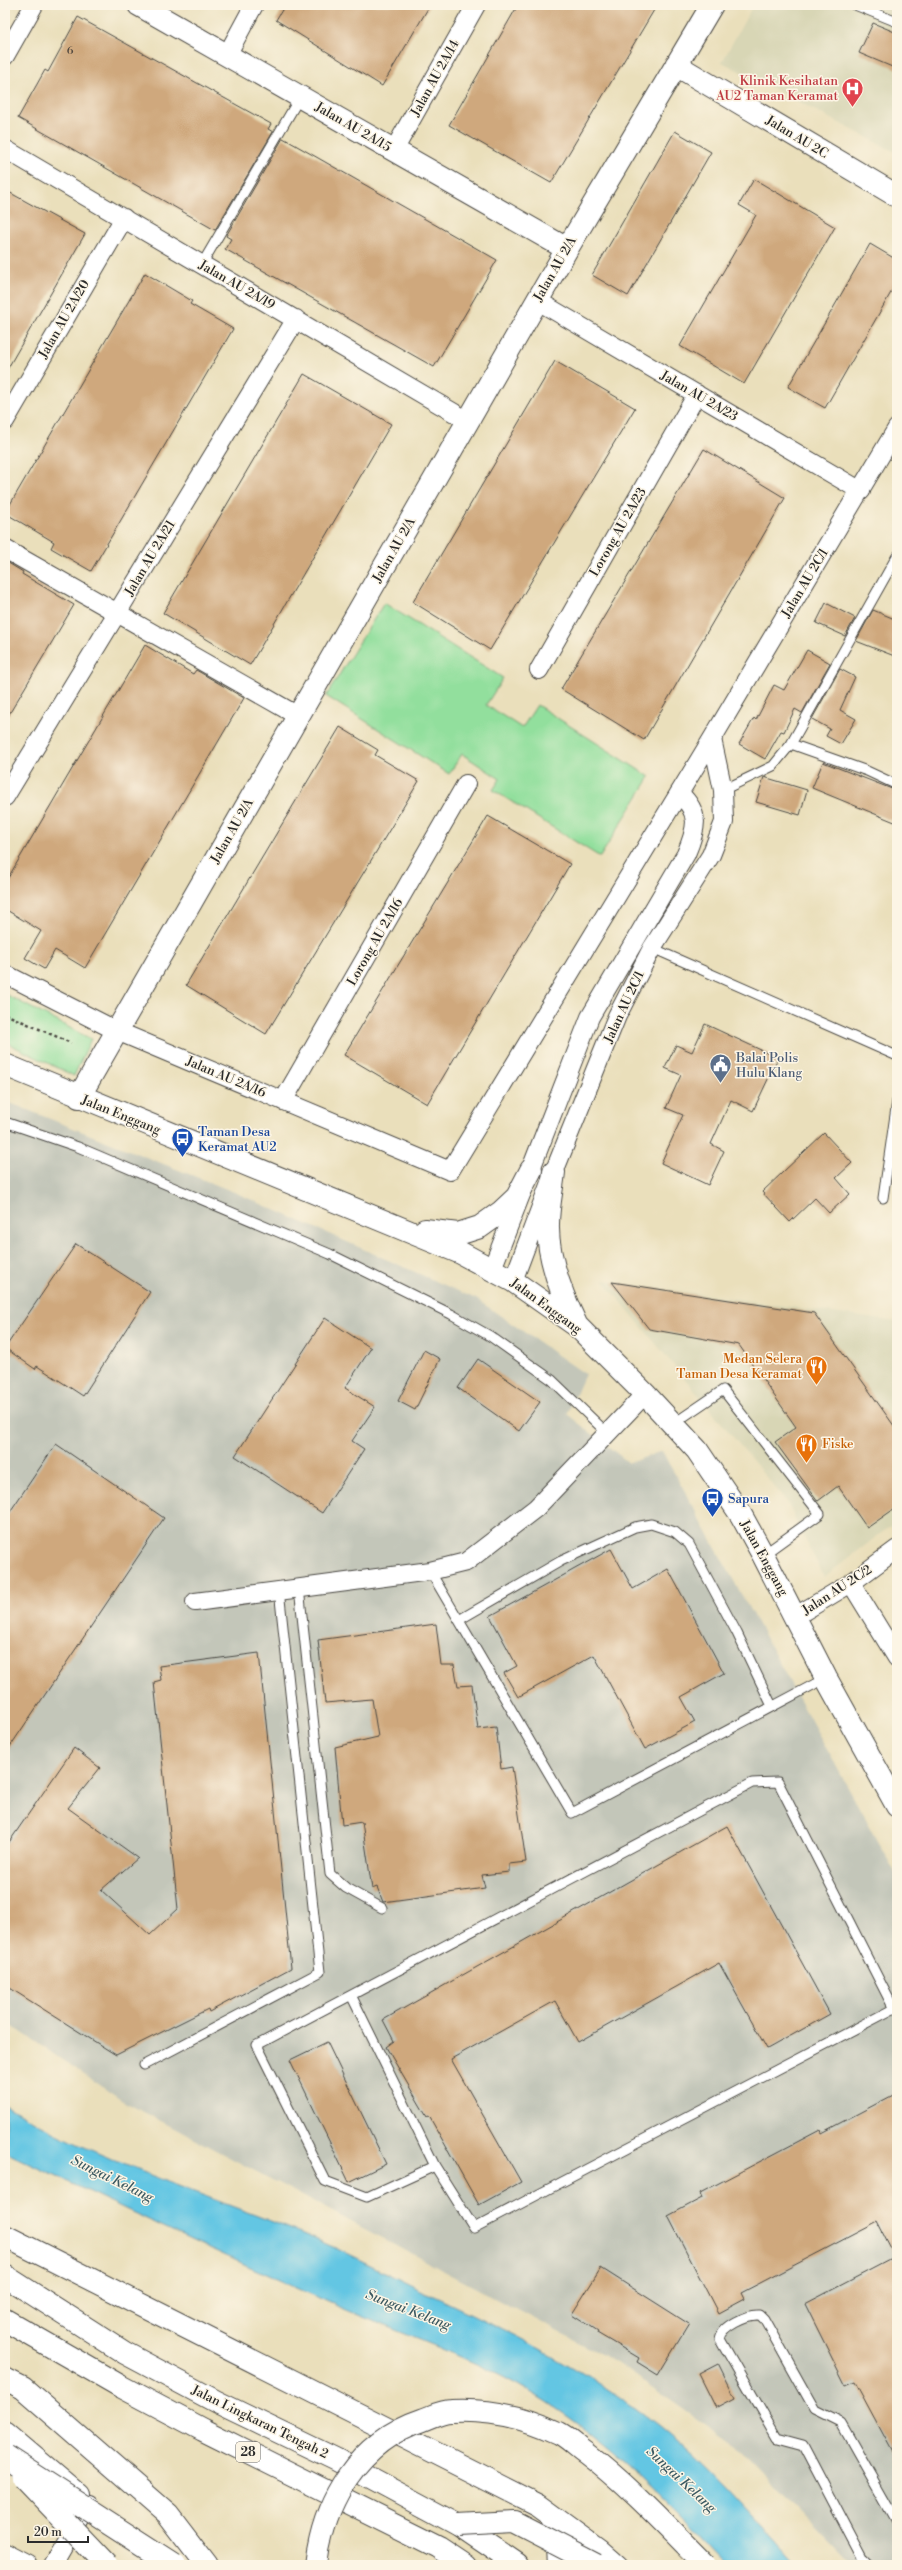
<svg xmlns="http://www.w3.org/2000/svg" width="902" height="2570" viewBox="0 0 902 2570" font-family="'Libre Bodoni',serif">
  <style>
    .built { fill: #d8d6b5 }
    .industrial { fill: #c3c6b9 }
    .green { fill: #92df9d; stroke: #5e8564 }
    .water { fill: #64c6e3; stroke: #487887 }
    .building { fill: #cfa87d }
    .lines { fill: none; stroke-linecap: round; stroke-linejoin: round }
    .lane-casing { stroke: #484641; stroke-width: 11 }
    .street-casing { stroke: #484641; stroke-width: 20 }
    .secondary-casing { stroke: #484641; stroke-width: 24 }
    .highway-casing { stroke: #484641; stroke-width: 24 }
    .path { stroke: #484641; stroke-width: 2.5; stroke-dasharray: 3 3; stroke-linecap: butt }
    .lane { stroke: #fff; stroke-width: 9 }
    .street { stroke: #fff; stroke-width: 18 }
    .secondary { stroke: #fff; stroke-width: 22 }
    .highway { stroke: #fff; stroke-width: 22 }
    .highway-bridge-casing { stroke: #484641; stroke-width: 24; stroke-linecap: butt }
    .highway-bridge { stroke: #fff; stroke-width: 22 }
    .labels { text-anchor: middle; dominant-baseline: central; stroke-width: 3; stroke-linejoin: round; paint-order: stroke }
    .number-label { font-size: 11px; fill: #544a40 }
    .shield { fill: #fcf5e5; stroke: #6a6863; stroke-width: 1 }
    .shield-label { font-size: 12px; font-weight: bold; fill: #2b2b2b }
    .street-label { font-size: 13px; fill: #2b2b2b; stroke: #fcf5e5 }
    .health-label { font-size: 13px; fill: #be3a42; stroke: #fcf5e5; text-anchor: end }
    .service-label { font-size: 13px; fill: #4e5e75; stroke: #fcf5e5; text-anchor: start }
    .transit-label { font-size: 13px; fill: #164399; stroke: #fcf5e5; text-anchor: start }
    .food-label { font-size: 13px; fill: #c56008; stroke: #fcf5e5; text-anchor: end }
    .water-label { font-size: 14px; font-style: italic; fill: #3c5a62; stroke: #fcf5e5 }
  </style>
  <rect width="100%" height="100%" fill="#fcf5e5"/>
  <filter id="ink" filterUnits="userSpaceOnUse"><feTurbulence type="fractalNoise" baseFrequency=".025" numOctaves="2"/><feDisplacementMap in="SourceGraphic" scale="8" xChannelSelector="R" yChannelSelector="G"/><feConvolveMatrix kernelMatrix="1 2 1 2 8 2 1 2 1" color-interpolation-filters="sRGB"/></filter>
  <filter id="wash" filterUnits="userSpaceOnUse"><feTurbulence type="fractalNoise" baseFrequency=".012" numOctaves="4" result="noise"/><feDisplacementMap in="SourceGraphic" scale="16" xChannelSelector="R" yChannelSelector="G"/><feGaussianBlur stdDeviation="0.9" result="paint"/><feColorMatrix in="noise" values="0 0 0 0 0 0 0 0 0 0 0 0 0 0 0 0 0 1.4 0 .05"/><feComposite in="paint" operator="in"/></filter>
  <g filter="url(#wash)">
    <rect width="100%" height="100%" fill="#eadfbb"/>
    <!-- built -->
    <path class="built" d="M 753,5 L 897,5 L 897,153 L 722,62 Z
      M 603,1280 L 897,1322 L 897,1521 L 824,1577 L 787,1502 Z"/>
    <!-- industrial -->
    <path class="industrial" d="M 5,1101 L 234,1192 L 476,1299 L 585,1374 L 567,1414 L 629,1463 L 662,1451 L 897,1876 L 897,2565 L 854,2565 L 744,2452 L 616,2362 L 121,2100 L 5,2021 Z"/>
    <!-- green -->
    <path class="green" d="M 384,603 L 503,678 L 486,705 L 522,728 L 537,705 L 650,777 L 600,857 L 493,790 L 500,779 L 462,754 L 449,774 L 326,696 Z
      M 5,994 L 91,1039 L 74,1076 L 5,1042 Z"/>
    <!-- water -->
    <path class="water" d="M 5,2105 C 98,2162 203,2193 303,2234 C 345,2251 385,2273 425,2292 C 508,2331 587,2369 659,2426 C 710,2466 752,2517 796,2565 L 728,2565 C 675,2509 621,2452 557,2409 C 489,2362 410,2338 335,2305 C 224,2256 114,2204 5,2152 Z"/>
    <g id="blocks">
      <!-- building -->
      <path class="building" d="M 285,5 L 430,5 L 382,86 L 276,20 Z
        M 518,5 L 657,5 L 551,183 L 449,125 Z
        M 78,17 L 271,124 L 268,129 L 273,132 L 215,230 L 18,118 L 45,70 L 48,72 Z
        M 873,23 L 897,33 L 897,69 L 859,53 Z
        M 675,131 L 711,152 L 628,296 L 592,275 Z
        M 283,138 L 497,260 L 434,367 L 225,249 L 231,239 L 226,236 Z
        M 754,179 L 835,227 L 744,384 L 680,346 L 756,215 L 739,205 Z
        M 5,190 L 85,234 L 5,373 Z
        M 870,244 L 897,260 L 897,282 L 825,408 L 788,387 Z
        M 145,273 L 192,301 L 190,304 L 233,329 L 91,571 L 51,548 L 54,542 L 5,513 Z
        M 555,361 L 635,408 L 490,650 L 413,602 Z
        M 304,374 L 391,424 L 250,665 L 163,613 Z
        M 704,449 L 785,498 L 644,740 L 561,689 Z
        M 5,561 L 23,572 L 22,574 L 74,605 L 5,721 Z
        M 826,603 L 855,618 L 845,636 L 816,623 Z
        M 873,610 L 897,620 L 897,657 L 856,641 Z
        M 145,645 L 193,674 L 196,670 L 244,698 L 85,968 L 55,950 L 44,969 L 25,958 L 41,931 L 5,909 L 5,883 Z
        M 807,650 L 830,663 L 802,713 L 795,709 L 784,732 L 781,731 L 765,759 L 739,744 L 754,718 L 756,720 L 774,685 L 784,690 Z
        M 840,669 L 855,677 L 840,710 L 856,719 L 841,744 L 826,736 L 830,729 L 812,719 Z
        M 340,727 L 378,750 L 375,755 L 419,781 L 266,1034 L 186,985 Z
        M 823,762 L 897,791 L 897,823 L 812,788 Z
        M 764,777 L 807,790 L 800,815 L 756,802 Z
        M 488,816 L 570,864 L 427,1104 L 344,1055 Z
        M 705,1024 L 778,1058 L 753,1111 L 731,1100 L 711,1144 L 724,1151 L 708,1185 L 661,1163 L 683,1115 L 666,1108 L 681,1075 L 665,1068 L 676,1045 L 692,1052 Z
        M 824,1133 L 852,1163 L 836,1178 L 850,1194 L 829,1213 L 815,1198 L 790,1222 L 762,1192 Z
        M 76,1244 L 150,1292 L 83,1396 L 37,1366 L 35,1369 L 5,1348 Z
        M 612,1282 L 814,1313 L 897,1430 L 897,1507 L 867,1528 L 838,1486 L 818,1501 L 775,1442 L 796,1427 L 739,1345 L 649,1329 Z
        M 325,1318 L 371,1348 L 345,1388 L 375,1407 L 352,1441 L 364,1449 L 322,1513 L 235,1456 Z
        M 424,1350 L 440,1359 L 415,1410 L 398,1401 Z
        M 478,1359 L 540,1402 L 519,1431 L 458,1388 Z
        M 56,1444 L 164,1518 L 5,1754 L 5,1519 Z
        M 611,1549 L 633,1589 L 668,1569 L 724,1673 L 681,1697 L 695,1722 L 645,1749 L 594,1655 L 518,1697 L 504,1673 L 517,1666 L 490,1616 Z
        M 436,1624 L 441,1665 L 454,1665 L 458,1686 L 472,1685 L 478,1729 L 496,1727 L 501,1769 L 512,1767 L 526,1862 L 509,1864 L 509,1872 L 482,1875 L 485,1888 L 383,1902 L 377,1887 L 372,1889 L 362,1822 L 342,1825 L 335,1747 L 378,1737 L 372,1699 L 325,1703 L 318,1640 Z
        M 259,1653 L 291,1968 L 209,2012 L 208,2009 L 116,2055 L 5,1985 L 5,1848 L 74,1748 L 100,1768 L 68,1808 L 138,1858 L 101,1890 L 150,1935 L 178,1909 L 154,1682 L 161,1680 L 159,1666 Z
        M 727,1826 L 830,2014 L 767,2049 L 719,1963 L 578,2042 L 555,2001 L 451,2059 L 521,2182 L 479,2205 L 429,2116 L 427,2117 L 386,2047 L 394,2041 L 383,2020 Z
        M 327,2042 L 386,2164 L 349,2182 L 290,2060 Z
        M 897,2093 L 897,2460 L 855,2382 L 846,2386 L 805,2304 L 895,2257 L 877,2222 L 741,2293 L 744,2299 L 718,2313 L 668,2216 L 702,2198 L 700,2193 L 820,2130 L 821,2133 Z
        M 601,2268 L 689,2324 L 658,2375 L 637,2362 L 639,2358 L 597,2333 L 598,2331 L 572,2314 Z
        M 718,2364 L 735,2398 L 716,2408 L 699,2374 Z"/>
    </g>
  </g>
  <g filter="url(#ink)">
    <use href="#blocks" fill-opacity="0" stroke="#484641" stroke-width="1"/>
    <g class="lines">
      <defs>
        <path id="lane" d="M 855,5 L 897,22
          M 202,264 L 300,97
          M 791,744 L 867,771 L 897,785
          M 723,790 L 773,766 L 791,744 L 897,556
          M 650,947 L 897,1056
          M 5,1122 L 78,1147 L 330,1254 L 451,1314 L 490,1336 L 552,1380 L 607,1433
          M 883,1198 L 897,1101
          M 673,1424 L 723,1390 L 820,1514 L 763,1555
          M 430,1571 L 572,1813 L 826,1678
          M 299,1588 L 330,1874 L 346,1888 L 382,1908
          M 459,1620 L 561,1561 L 635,1527 L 651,1524 L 675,1532 L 689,1544 L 737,1633 L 772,1706
          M 352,1997 L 435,2166 L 474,2228 L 897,2007
          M 144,2065 L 320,1972 L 279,1590
          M 435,2166 L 367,2197 L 325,2181 L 257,2045 L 752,1783 L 778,1782 L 894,2009
          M 869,2565 L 863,2559 L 803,2445 L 777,2438 L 720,2339 C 722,2326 748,2314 760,2315 L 764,2319 L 815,2410 L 841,2423 L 897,2522"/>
        <path id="street" d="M 227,55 L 254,5
          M 5,56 L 34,5
          M 5,149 L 468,421
          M 394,150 L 476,5
          M 538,301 L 861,491
          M 5,421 L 124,218
          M 5,549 L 298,716
          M 539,670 L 697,394
          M 5,797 L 296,319
          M 5,974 L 117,1031 L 450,1171 L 712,739 L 897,428
          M 283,1101 L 466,784
          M 492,1269 L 590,1017 L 686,854 C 697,828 701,813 679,793
          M 513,1281 L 554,1172 L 617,1016 L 652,948 L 711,855 L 724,822 L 723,790 L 712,739
          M 851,1583 L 897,1658
          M 195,1602 L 430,1571 L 466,1562 L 536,1508 L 645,1394
          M 796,1616 L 851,1583 L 897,1549
          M 5,2553 L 28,2565
          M 54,2565 L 89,2504"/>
        <path id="secondary" d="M 139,5 L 567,249
          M 676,65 L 897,196
          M 5,1065 L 461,1253 L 513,1281 L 577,1326 L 645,1394 L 697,1450 L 741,1515 L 763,1555 L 826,1678 L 897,1806
          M 79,1097 L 567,249 L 712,5
          M 554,1172 C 552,1190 548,1207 548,1224 C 547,1257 562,1295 576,1324
          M 425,1230 L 458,1234 L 480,1227 L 501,1212 L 517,1197 L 531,1170"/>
        <path id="highway" d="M 5,2236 L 538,2505 L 601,2551 L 617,2565
          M 5,2276 L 125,2353 L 217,2402 L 335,2459 L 458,2525 L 517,2565
          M 5,2320 L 120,2386 L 203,2430 L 438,2547 L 465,2565
          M 5,2379 L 23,2388 L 168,2514 L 207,2565
          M 5,2433 L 77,2494
          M 550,2529 L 558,2546 L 559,2565"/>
      </defs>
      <!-- lane casing -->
      <use href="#lane" class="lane-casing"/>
      <!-- street casing -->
      <use href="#street" class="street-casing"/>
      <!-- secondary casing -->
      <use href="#secondary" class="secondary-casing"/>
      <!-- highway casing -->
      <use href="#highway" class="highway-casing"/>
      <!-- path -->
      <path class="path" d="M 5,1014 L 71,1043"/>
      <!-- lane -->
      <use href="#lane" class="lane"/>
      <!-- street -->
      <use href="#street" class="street"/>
      <!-- secondary -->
      <use href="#secondary" class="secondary"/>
      <!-- highway -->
      <use href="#highway" class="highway"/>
      <defs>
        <path id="highway-bridge" d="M 5,2456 L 174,2565
          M 24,2478 L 107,2565
          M 458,2525 L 514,2522 L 597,2565
          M 316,2565 C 323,2501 359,2441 422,2420 C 431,2417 441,2411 451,2411 C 488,2409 525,2417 559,2433 C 569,2438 577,2447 586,2453 C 629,2486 667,2527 705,2565"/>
      </defs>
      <!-- highway-bridge casing -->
      <use href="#highway-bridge" class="highway-bridge-casing"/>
      <!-- highway-bridge -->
      <use href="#highway-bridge" class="highway-bridge"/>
    </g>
  </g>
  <!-- icons -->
  <defs>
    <symbol id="hospital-pin" viewBox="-11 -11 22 30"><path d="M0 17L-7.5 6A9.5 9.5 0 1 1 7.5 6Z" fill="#e0444e" stroke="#fcf5e5"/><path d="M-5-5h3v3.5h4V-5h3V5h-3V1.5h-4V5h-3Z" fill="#fff"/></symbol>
    <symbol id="civic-pin" viewBox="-11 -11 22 30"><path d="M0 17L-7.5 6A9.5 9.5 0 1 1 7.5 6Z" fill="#5c6f8a" stroke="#fcf5e5"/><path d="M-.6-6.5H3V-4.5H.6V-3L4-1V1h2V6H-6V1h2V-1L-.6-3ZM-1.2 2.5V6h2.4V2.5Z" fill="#fff"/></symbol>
    <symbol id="bus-pin" viewBox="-11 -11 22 30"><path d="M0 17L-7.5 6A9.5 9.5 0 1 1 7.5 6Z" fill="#1a4fb4" stroke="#fcf5e5"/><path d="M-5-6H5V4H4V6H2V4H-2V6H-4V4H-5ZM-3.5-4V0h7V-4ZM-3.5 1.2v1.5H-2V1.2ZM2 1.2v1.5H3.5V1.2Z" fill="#fff"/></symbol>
    <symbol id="restaurant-pin" viewBox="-11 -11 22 30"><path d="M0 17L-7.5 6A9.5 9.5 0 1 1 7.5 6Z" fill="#e8710a" stroke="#fcf5e5"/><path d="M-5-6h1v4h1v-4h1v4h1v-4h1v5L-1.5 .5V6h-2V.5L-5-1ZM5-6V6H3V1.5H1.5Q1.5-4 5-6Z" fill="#fff"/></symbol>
  </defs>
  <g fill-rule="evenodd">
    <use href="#hospital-pin" x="840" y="76" width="25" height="34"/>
    <use href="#civic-pin" x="708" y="1052" width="25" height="34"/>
    <use href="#bus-pin" x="170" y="1126" width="25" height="34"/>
    <use href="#restaurant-pin" x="804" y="1354" width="25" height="34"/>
    <use href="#restaurant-pin" x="794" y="1432" width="25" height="34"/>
    <use href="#bus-pin" x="700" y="1486" width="25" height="34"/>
  </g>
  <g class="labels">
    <!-- number labels -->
    <g class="number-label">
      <text x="70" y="51">6</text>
    </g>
    <!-- shield labels -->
    <rect class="shield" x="236" y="2442" width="24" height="20" rx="3"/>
    <g class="shield-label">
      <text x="248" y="2452">28</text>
    </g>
    <!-- street labels -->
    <g class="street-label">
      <text transform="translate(435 78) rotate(-61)">Jalan AU 2A/14</text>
      <text transform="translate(353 127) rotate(30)">Jalan AU 2A/15</text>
      <text transform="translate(797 137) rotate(31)">Jalan AU 2C</text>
      <text transform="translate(555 269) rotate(-60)">Jalan AU 2/A</text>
      <text transform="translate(237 285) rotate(30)">Jalan AU 2A/19</text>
      <text transform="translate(64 319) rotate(-60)">Jalan AU 2A/20</text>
      <text transform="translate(699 396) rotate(30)">Jalan AU 2A/23</text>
      <text transform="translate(618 532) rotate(-60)">Lorong AU 2A/23</text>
      <text transform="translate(394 550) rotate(-60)">Jalan AU 2/A</text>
      <text transform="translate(150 558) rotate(-59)">Jalan AU 2A/21</text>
      <text transform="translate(805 583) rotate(-59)">Jalan AU 2C/1</text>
      <text transform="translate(232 831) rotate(-60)">Jalan AU 2/A</text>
      <text transform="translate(375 942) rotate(-60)">Lorong AU 2A/16</text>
      <text transform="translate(624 1007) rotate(-65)">Jalan AU 2C/1</text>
      <text transform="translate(226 1077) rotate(23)">Jalan AU 2A/16</text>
      <text transform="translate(121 1115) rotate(22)">Jalan Enggang</text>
      <text transform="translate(546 1306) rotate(36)">Jalan Enggang</text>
      <text transform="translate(764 1558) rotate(61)">Jalan Enggang</text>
      <text transform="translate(837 1590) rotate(-33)">Jalan AU 2C/2</text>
      <text transform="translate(260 2422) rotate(26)">Jalan Lingkaran Tengah 2</text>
    </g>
    <!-- health labels -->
    <g class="health-label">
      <text x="838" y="81">Klinik Kesihatan<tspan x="838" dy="15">AU2 Taman Keramat</tspan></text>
    </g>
    <!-- service labels -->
    <g class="service-label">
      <text x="736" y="1058">Balai Polis<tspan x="736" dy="15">Hulu Klang</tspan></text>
    </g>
    <!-- transit labels -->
    <g class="transit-label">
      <text x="198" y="1132">Taman Desa<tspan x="198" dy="15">Keramat AU2</tspan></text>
      <text x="728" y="1499">Sapura</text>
    </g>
    <!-- food labels -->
    <g class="food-label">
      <text x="802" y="1359">Medan Selera<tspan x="802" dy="15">Taman Desa Keramat</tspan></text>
      <text x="822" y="1444" text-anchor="start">Fiske</text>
    </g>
    <!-- water labels -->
    <g class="water-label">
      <text transform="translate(112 2179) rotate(26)">Sungai Kelang</text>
      <text transform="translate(408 2310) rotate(21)">Sungai Kelang</text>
      <text transform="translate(681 2480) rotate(43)">Sungai Kelang</text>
    </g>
  </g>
  <!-- margin -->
  <rect width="902" height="2570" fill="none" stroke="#fcf5e5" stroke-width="20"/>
  <!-- scale -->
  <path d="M28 2536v6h60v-6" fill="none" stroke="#2b2b2b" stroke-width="2"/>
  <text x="34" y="2536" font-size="12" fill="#2b2b2b" stroke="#fcf5e5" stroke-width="3" paint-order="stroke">20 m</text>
</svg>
